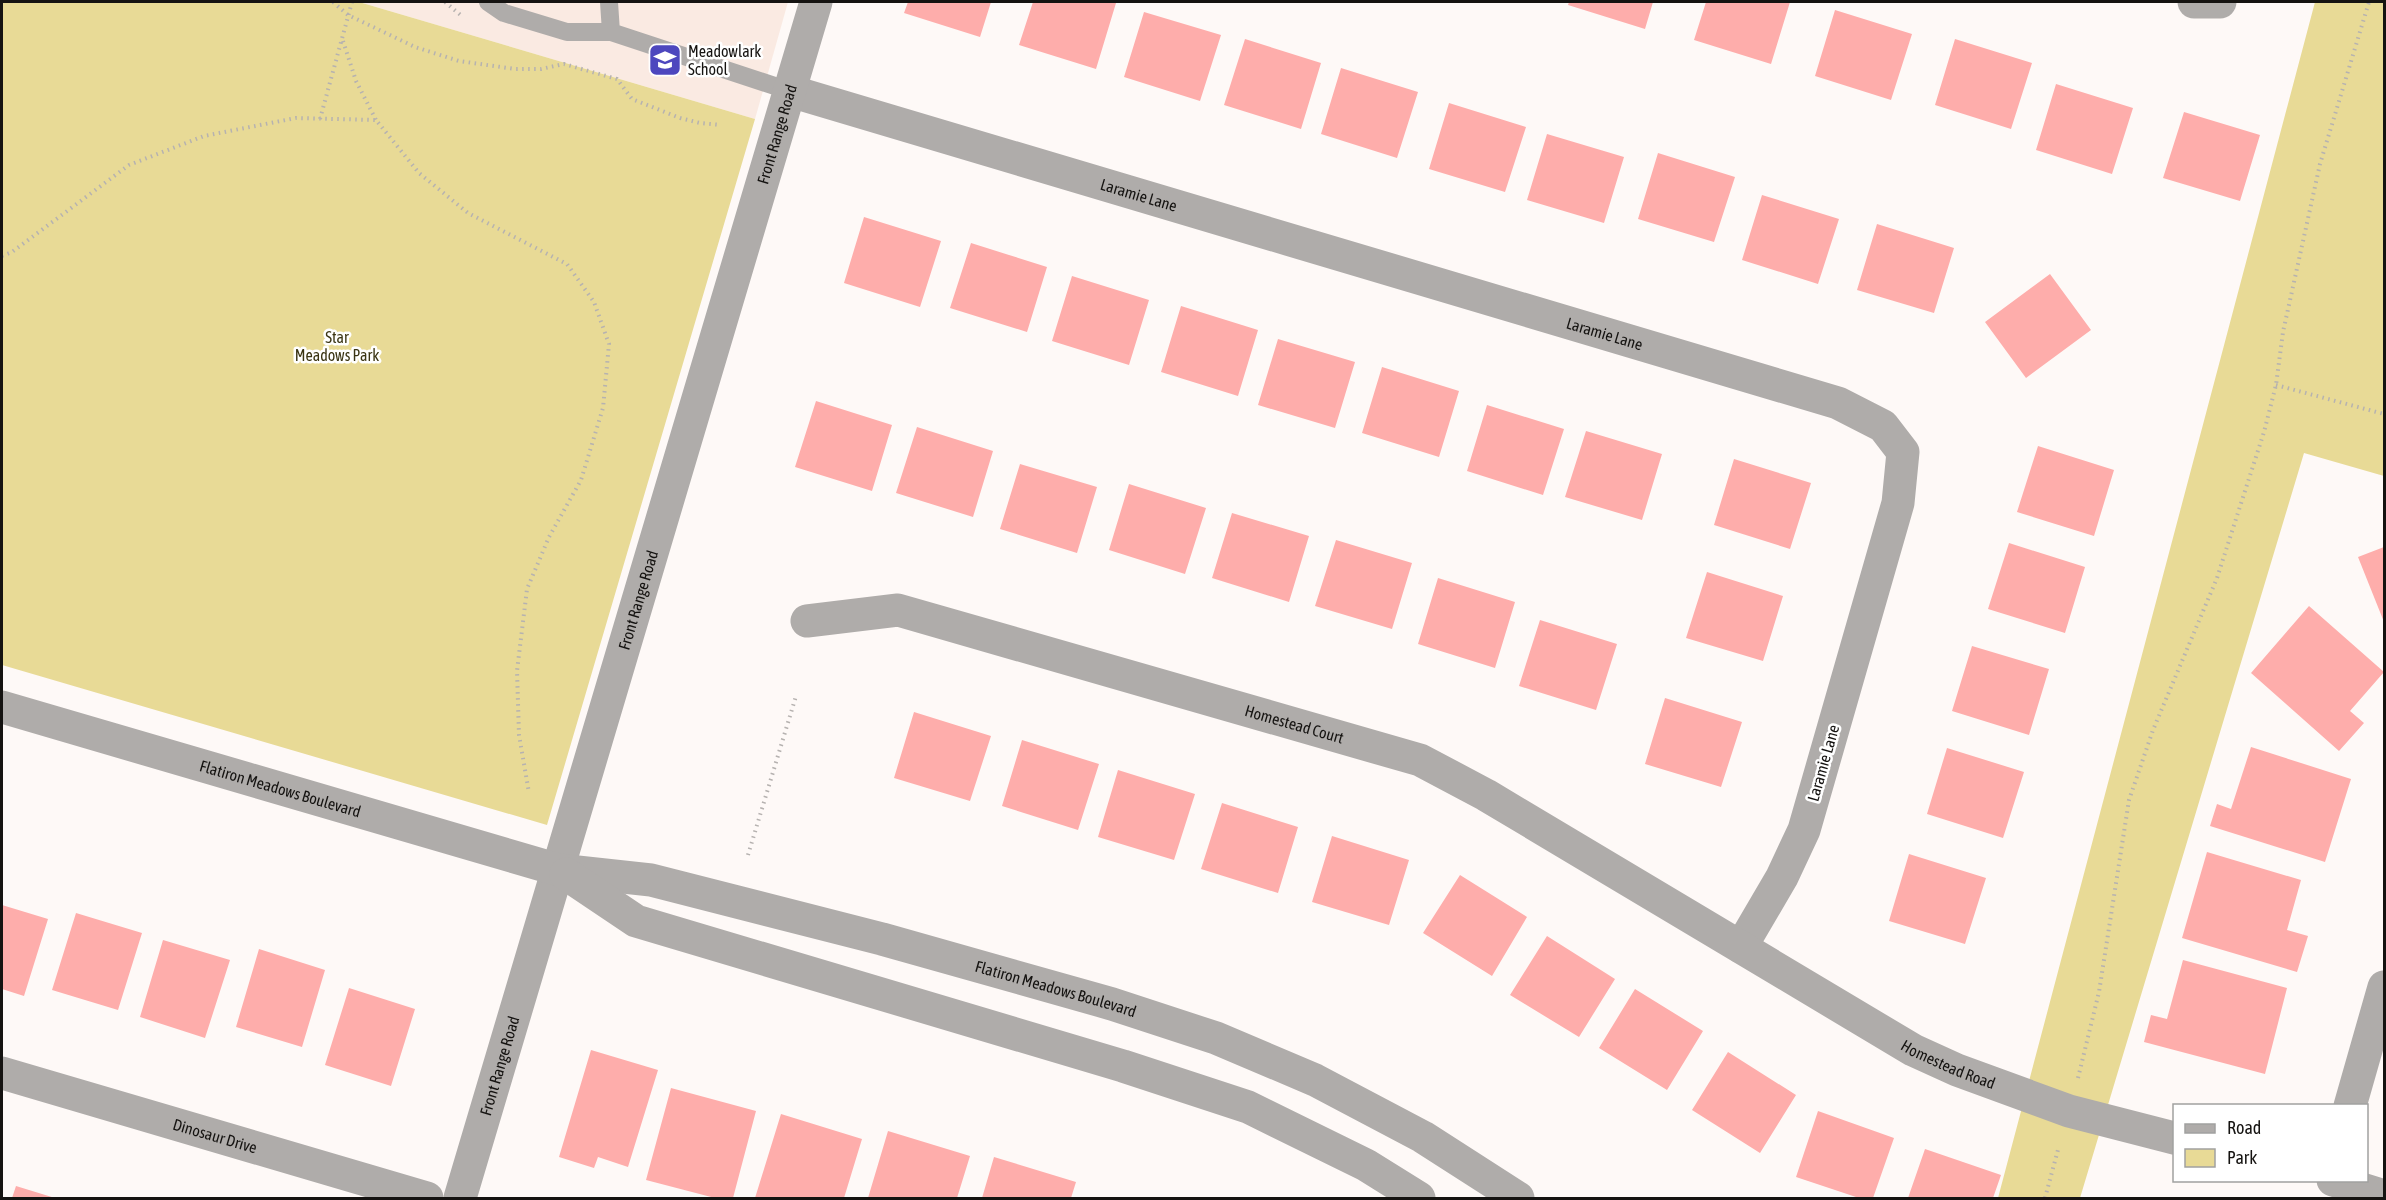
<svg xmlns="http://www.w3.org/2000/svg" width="2386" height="1200" viewBox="0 0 2386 1200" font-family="'Asap Condensed',sans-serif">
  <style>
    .built { fill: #faeae2 }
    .green { fill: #e8da96 }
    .building { fill: #feadab }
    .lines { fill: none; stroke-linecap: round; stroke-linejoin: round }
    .path { stroke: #b6b2b0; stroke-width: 4; stroke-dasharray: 1.5 4.5; stroke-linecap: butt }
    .service { stroke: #afacaa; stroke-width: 18 }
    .minor { stroke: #afacaa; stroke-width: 33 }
    .tertiary { stroke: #afacaa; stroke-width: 33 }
    .labels { text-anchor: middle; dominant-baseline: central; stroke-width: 5; stroke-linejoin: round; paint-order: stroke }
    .poi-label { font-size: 16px; fill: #151311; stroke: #fff; text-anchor: start }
    .street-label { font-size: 16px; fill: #151311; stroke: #fff }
    .park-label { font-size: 16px; fill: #3a3413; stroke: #fff }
  </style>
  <rect width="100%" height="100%" fill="#fef9f7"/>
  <!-- built -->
  <path class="built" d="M 359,2 L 788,2 L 755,119 Z"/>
  <!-- green -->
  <path class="green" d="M 2,2 L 359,2 L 755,119 L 547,825 L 2,665 Z
    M 2315,2 L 2384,2 L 2384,476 L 2304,453 L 2080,1198 L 1998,1198 Z"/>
  <!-- building -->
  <path class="building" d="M 908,2 L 991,2 L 980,37 L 904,13 Z
    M 1033,2 L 1116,3 L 1096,69 L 1019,45 Z
    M 1569,2 L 1653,2 L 1645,29 L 1568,5 Z
    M 1706,2 L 1790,2 L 1771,64 L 1694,40 Z
    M 1835,10 L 1912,34 L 1891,100 L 1815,76 Z
    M 1144,12 L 1221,35 L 1200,101 L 1124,77 Z
    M 1245,39 L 1321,63 L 1301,129 L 1224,105 Z
    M 1955,39 L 2032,63 L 2011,129 L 1935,105 Z
    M 1341,68 L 1418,92 L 1397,158 L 1321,134 Z
    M 2056,84 L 2133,108 L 2112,174 L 2036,150 Z
    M 1449,103 L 1526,127 L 1505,192 L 1429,169 Z
    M 2184,112 L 2260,135 L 2240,201 L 2163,178 Z
    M 1547,134 L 1624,157 L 1604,223 L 1527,200 Z
    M 1658,153 L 1735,177 L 1714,242 L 1638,219 Z
    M 1762,195 L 1839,219 L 1818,284 L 1742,260 Z
    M 864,217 L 941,241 L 920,307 L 844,283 Z
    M 1877,224 L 1954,248 L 1934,313 L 1857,290 Z
    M 971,243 L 1047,267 L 1027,332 L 950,308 Z
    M 2050,274 L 2091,330 L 2026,378 L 1985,322 Z
    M 1072,276 L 1149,300 L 1129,365 L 1052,341 Z
    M 1181,306 L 1258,330 L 1238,396 L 1161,372 Z
    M 1278,339 L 1355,362 L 1335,428 L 1258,405 Z
    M 1382,367 L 1459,391 L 1439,457 L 1362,433 Z
    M 816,401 L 892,425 L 872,491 L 795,467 Z
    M 1487,405 L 1564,429 L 1543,495 L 1467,471 Z
    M 917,427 L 993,451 L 973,517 L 896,493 Z
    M 1586,431 L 1662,454 L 1642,520 L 1565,497 Z
    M 2038,446 L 2114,470 L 2094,536 L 2017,512 Z
    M 1734,459 L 1811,483 L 1790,549 L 1714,525 Z
    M 1020,464 L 1097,487 L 1077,553 L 1000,529 Z
    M 1129,484 L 1206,508 L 1185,574 L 1109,550 Z
    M 1232,513 L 1309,536 L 1289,602 L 1212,578 Z
    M 1336,540 L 1412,563 L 1392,629 L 1315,606 Z
    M 2009,543 L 2085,567 L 2065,633 L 1988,609 Z
    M 2384,547 L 2384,622 L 2358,557 Z
    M 1707,572 L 1783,596 L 1763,661 L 1686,638 Z
    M 1438,578 L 1515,602 L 1495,668 L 1418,644 Z
    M 2309,606 L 2384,672 L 2350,711 L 2364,723 L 2339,751 L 2251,673 Z
    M 1540,620 L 1617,644 L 1596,710 L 1519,686 Z
    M 1972,646 L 2049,669 L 2029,735 L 1952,711 Z
    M 1665,698 L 1742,722 L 1721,787 L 1645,764 Z
    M 914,712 L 991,736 L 970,801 L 894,778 Z
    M 1022,740 L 1099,764 L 1078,830 L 1002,806 Z
    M 2251,747 L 2351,779 L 2325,862 L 2210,826 L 2217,804 L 2231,809 Z
    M 1947,748 L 2024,772 L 2003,838 L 1927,814 Z
    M 1118,770 L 1195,794 L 1174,860 L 1098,837 Z
    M 1222,803 L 1298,827 L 1278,893 L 1201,869 Z
    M 1332,836 L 1409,860 L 1389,925 L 1312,902 Z
    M 2207,852 L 2301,880 L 2287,930 L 2308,936 L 2297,972 L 2182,938 Z
    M 1909,854 L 1986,878 L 1965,944 L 1889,921 Z
    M 1460,875 L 1527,917 L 1492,976 L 1423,933 Z
    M 2,905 L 48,919 L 24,996 L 2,989 Z
    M 76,913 L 142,933 L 118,1010 L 52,990 Z
    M 1547,936 L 1615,979 L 1579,1037 L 1510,995 Z
    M 163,940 L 230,960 L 205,1038 L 140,1017 Z
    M 259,949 L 325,970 L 302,1047 L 236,1027 Z
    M 2183,960 L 2287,988 L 2265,1074 L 2144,1042 L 2151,1015 L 2167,1019 Z
    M 349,988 L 415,1009 L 391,1086 L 325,1065 Z
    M 1635,989 L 1703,1031 L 1667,1090 L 1599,1048 Z
    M 591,1050 L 658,1070 L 628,1167 L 598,1157 L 594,1168 L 559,1157 Z
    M 1728,1052 L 1796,1095 L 1760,1153 L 1692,1110 Z
    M 671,1088 L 756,1111 L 733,1198 L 715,1198 L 646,1180 Z
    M 1818,1111 L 1894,1138 L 1873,1198 L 1859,1198 L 1796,1177 Z
    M 781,1114 L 862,1139 L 844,1198 L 755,1198 Z
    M 888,1131 L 970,1156 L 957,1198 L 868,1198 Z
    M 1925,1149 L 2001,1175 L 1993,1198 L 1908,1198 Z
    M 994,1157 L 1076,1182 L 1071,1198 L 982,1198 Z
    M 16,1186 L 55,1198 L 12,1198 Z"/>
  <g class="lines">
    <!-- path -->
    <path class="path" d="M 333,2 L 348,15 L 415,47 L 459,61 L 515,69 L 541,69 L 564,64 L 617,79 L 632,99 L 680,118 L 700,123 L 721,125
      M 445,2 L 463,17
      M 343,41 L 356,81 L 376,120
      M 320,119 L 352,2
      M 2,256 L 12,252 L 129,165 L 204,136 L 296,118 L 376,120 L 419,173 L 468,213 L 567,264 L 594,302 L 609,344 L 603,408 L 581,480 L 549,537 L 527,589 L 517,671 L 519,735 L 529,793
      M 2276,385 L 2384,414
      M 748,855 L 796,696
      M 2078,1078 L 2099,992 L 2129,800 L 2153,730 L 2217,578 L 2264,432 L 2276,385 L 2283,332 L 2320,164 L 2369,2
      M 2045,1198 L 2059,1146"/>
    <!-- service -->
    <path class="service" d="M 488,2 L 504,13 L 567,32 L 611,32 L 790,91
      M 609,2 L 611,32"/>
    <!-- minor -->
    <g class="minor">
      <path d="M 2194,2 L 2220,2"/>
      <path id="s1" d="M 790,91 L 1838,403 L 1883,426 L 1903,452 L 1898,503 L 1804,830 L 1782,877 L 1741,947"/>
      <path id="s2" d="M 807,621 L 898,610 L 1420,760 L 1486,795 L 1913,1050 L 1957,1070 L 2069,1111 L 2174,1138"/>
      <path id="s3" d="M 2,1073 L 427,1198"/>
      <path d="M 2350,1106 L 2384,987"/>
      <path d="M 2333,1180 L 2384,1196"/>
      <path id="s4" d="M 460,1198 L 816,2"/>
    </g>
    <!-- tertiary -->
    <g class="tertiary">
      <path id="s5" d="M 2,707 L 559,870 L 651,880 L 882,939 L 1112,1004 L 1216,1038 L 1315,1080 L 1423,1137 L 1518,1198"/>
      <path d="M 566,874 L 636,921 L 1123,1066 L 1248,1107 L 1366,1165 L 1419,1198"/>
    </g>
  </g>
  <!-- icons -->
  <defs>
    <symbol id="school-square" viewBox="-11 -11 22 22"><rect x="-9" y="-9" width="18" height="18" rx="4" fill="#4d47be" stroke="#fff"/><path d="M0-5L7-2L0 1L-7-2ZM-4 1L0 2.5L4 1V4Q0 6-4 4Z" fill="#fff"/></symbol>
  </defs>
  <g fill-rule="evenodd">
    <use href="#school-square" x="646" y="41" width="38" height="38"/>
  </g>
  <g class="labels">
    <!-- poi labels -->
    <g class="poi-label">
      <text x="688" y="51">Meadowlark<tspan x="688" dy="18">School</tspan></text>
    </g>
    <!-- street labels -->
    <g class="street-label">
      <text stroke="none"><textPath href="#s4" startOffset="1110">Front Range Road</textPath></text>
      <text stroke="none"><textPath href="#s1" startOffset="364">Laramie Lane</textPath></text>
      <text stroke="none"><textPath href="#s1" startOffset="850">Laramie Lane</textPath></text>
      <text stroke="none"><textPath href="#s4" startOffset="624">Front Range Road</textPath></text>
      <text stroke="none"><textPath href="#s2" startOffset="504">Homestead Court</textPath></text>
      <text transform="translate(1823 763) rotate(-74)">Laramie Lane</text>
      <text stroke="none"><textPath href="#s5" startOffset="290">Flatiron Meadows Boulevard</textPath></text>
      <text stroke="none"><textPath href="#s5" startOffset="1092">Flatiron Meadows Boulevard</textPath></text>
      <text stroke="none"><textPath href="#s2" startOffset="1245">Homestead Road</textPath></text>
      <text stroke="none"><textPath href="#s4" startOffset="138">Front Range Road</textPath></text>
      <text stroke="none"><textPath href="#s3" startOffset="222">Dinosaur Drive</textPath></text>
    </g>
    <!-- park labels -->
    <g class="park-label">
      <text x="337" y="337">Star<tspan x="337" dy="18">Meadows Park</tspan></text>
    </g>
  </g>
  <!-- border -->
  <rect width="2386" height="1200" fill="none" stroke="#151311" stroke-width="6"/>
  <!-- legend -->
  <rect x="2173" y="1104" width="195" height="78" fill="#ffffff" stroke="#a1a1a0" stroke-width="1.5"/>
  <rect x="2185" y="1124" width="30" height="9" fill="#afacaa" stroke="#a1a1a0" stroke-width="1.5"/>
  <text x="2227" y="1134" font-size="18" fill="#151311">Road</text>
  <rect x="2185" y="1149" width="30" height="18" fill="#e8da96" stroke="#a1a1a0" stroke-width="1.5"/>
  <text x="2227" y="1164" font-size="18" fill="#151311">Park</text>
</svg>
